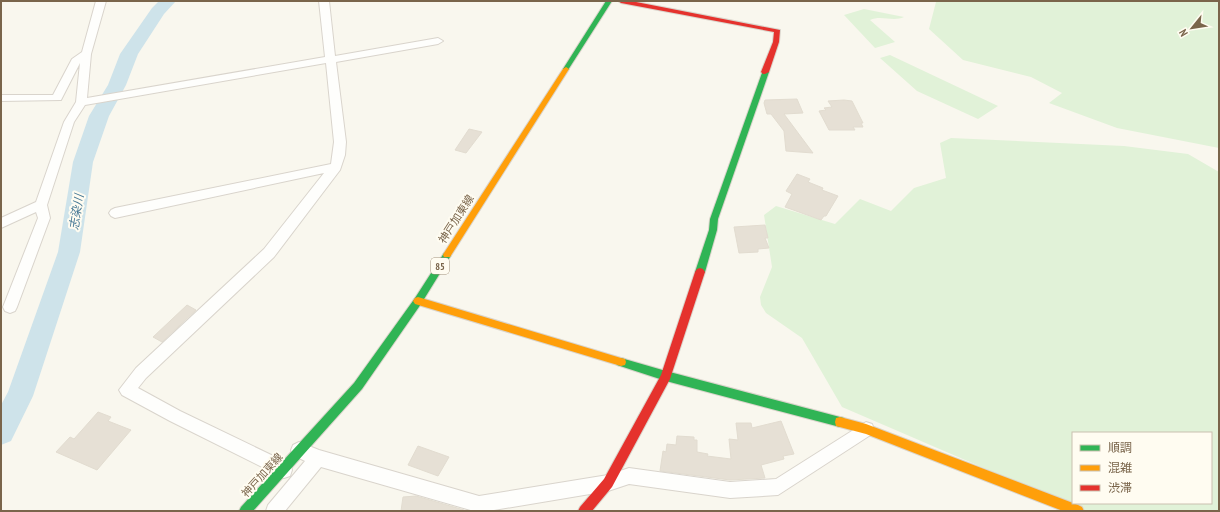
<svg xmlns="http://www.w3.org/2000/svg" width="1220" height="512" viewBox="0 0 1220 512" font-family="'PT Sans Narrow','Noto Sans JP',sans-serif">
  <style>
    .green { fill: #e1f2d8; fill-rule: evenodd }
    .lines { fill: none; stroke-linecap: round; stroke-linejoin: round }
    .river { fill: #cee3ea; fill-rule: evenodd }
    .building { fill: #e6e0d5; stroke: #e2dcd0 }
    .street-casing { stroke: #d9d4cc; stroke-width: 2 }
    .fast-casing { stroke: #dad4cb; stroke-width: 2 }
    .slow-casing { stroke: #dad4cb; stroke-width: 2 }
    .jam-casing { stroke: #dad4cb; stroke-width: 2 }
    .street { fill: #fefefc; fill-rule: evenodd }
    .fast { fill: #30b455; fill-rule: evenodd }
    .slow { fill: #ff9f0a; fill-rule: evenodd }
    .jam { fill: #e5322d; fill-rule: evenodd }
    .labels { text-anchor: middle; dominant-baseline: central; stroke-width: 4; stroke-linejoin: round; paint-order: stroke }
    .shield { fill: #fffcf1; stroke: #a2927d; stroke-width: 1 }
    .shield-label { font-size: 10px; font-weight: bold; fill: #7a654b }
    .street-label { font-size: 11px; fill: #7a654b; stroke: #fffcf1 }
    .water-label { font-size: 12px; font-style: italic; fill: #467895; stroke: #fffcf1 }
  </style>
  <rect width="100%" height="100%" fill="#f9f7ee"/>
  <!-- green -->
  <path class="green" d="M 935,1 L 1219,1 L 1219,148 L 1117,128 L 1049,103 L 1062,93 L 1031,77 L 963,60 L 929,29 L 936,2 Z
    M 864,9 L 904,17 C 893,22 881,15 870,20 L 895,42 L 875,48 L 844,15 Z
    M 890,55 L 998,106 L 978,119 L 917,91 L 880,58 Z
    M 951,138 L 1124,146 L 1188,154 L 1219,172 L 1219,511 L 1084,511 L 842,407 L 802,338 L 766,313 L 761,305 L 760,297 L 772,267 L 764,215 L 776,206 L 835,224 L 860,199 L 891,211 L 914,188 L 946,178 L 940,143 ZM 1073,433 L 1211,433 L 1211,503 L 1073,503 Z"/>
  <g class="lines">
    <!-- river -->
    <path class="river" d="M 159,1 L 176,1 L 164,14 L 138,54 L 126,85 L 109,116 L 93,162 L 80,252 L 33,396 L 11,441 L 1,445 L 1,405 L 8,392 L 58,252 L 73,162 L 89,116 L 108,85 L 120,54 L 152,8 Z"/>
  </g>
  <!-- building -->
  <path class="building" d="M 797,99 L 803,113 L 784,114 L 813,153 L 786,151 L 784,131 L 771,114 L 767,114 L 764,103 L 765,100 Z
    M 844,100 L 852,101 L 863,123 L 861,123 L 863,127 L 853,127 L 855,130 L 829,130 L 819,111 L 826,110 L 824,108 L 832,107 L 828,101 Z
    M 469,129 L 482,132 L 466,153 L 455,150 Z
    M 797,174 L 810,179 L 808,182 L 823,188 L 822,190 L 838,196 L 826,216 L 824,216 L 821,220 L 785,207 L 792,194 L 786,191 Z
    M 765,225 L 768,238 L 765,238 L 769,248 L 758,249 L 758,252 L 739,253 L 734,227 Z
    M 187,305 L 196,310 L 162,342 L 153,337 Z
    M 98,412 L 111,417 L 108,421 L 131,430 L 97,470 L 56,452 L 70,437 L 74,439 Z
    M 781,421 L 794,454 L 783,456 L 784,459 L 761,465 L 765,478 L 730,480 L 660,471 L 663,451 L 666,452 L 667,444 L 676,445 L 677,436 L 694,437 L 694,440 L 697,440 L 697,452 L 708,454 L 707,456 L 731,459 L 729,439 L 738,440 L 736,423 L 751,423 L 752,428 Z
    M 418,446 L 449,457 L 438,476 L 408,465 Z
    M 416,496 L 464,510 L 464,511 L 401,511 L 403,497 Z"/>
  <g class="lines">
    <defs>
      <path id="street" d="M 96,1 L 106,1 L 91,54 L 87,98 L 325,57 L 319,1 L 329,1 L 335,56 L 438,38 L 443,41 L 438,44 L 336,62 L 346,142 L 345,155 L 340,170 L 274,257 L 146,378 L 138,388 L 180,411 L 290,464 L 292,470 L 290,476 L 284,478 L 170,421 L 122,395 L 119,390 L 136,368 L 264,249 L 324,173 L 115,218 L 111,216 L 109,213 L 111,210 L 115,208 L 331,164 L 334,142 L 326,63 L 85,105 L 74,122 L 47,205 L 50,218 L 17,307 L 15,311 L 10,313 L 5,311 L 3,307 L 38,218 L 36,212 L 1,228 L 1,218 L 36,202 L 64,122 L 76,102 L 80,63 L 61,100 L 1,101 L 1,95 L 53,95 L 72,59 L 82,52 Z
        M 866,422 L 872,424 L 874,429 L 872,434 L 778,495 L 730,498 L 629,484 L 608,491 L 488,511 L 474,511 L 321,467 L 285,511 L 266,511 L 268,505 L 305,461 L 293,455 L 291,450 L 293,445 L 299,442 L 319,450 L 479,496 L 608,475 L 629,468 L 730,482 L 776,479 Z"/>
      <path id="fast" d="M 606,1 L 612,1 L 568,70 L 564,70 L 563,69 Z
        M 763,70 L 765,70 L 769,72 L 718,219 L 717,230 L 705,272 L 703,275 L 697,275 L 695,272 L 709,230 L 710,219 Z
        M 447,252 L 450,253 L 451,255 L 450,257 L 421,304 L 362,389 L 253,511 L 239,511 L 241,507 L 354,383 L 415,298 L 444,253 Z
        M 621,358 L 666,371 L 840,417 L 844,418 L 845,422 L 844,426 L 840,427 L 666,381 L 617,365 L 616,362 L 617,359 Z"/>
      <path id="slow" d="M 566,67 L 569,69 L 450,257 L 444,257 L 443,255 L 444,253 L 563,69 Z
        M 418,297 L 621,358 L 625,359 L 626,362 L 625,365 L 621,366 L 415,304 L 413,301 L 415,298 Z
        M 840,417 L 866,424 L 1078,505 L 1082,507 L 1084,511 L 1063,511 L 866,434 L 836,426 L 835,422 L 836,418 Z"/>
      <path id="jam" d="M 618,1 L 631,1 L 780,30 L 779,42 L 769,72 L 765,74 L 763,74 L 761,72 L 773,42 L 774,32 L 621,3 Z
        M 700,268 L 703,269 L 705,272 L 670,379 L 612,487 L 592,511 L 578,511 L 580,507 L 604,479 L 661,375 L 695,272 L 697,269 Z"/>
    </defs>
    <!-- street casing -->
    <use href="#street" class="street-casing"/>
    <!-- fast casing -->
    <use href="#fast" class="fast-casing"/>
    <!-- slow casing -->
    <use href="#slow" class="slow-casing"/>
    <!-- jam casing -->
    <use href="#jam" class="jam-casing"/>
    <!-- street -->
    <use href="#street" class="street"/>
    <!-- fast -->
    <use href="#fast" class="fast"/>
    <!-- slow -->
    <use href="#slow" class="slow"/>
    <!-- jam -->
    <use href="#jam" class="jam"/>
  </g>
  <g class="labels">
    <!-- shield labels -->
    <rect class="shield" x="431" y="258" width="18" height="16" rx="3"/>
    <g class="shield-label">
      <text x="440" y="266">85</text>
    </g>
    <!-- street labels -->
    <g class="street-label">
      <text transform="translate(456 219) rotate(-57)">神戸加東線</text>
      <text transform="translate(262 475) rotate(-48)">神戸加東線</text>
    </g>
    <!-- water labels -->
    <g class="water-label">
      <text transform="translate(76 212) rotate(-81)">志染川</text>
    </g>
  </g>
  <!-- border -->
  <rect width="1220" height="512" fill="none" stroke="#7a654b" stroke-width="4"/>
  <!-- legend -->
  <rect x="1072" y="432" width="140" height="72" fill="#fffcf1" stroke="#cac0af"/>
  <rect x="1080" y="445" width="20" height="6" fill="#30b455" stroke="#cac0af"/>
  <text x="1108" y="452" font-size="12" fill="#7a654b">順調</text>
  <rect x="1080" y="465" width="20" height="6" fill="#ff9f0a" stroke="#cac0af"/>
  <text x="1108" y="472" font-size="12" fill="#7a654b">混雑</text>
  <rect x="1080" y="485" width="20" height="6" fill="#e5322d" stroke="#cac0af"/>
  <text x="1108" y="492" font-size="12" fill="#7a654b">渋滞</text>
  <!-- north arrow -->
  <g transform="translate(1192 28) rotate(240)" stroke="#fffcf1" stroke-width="3" paint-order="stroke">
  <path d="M0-3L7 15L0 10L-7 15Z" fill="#7a654b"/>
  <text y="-6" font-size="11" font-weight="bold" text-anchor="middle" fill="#7a654b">N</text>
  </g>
</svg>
